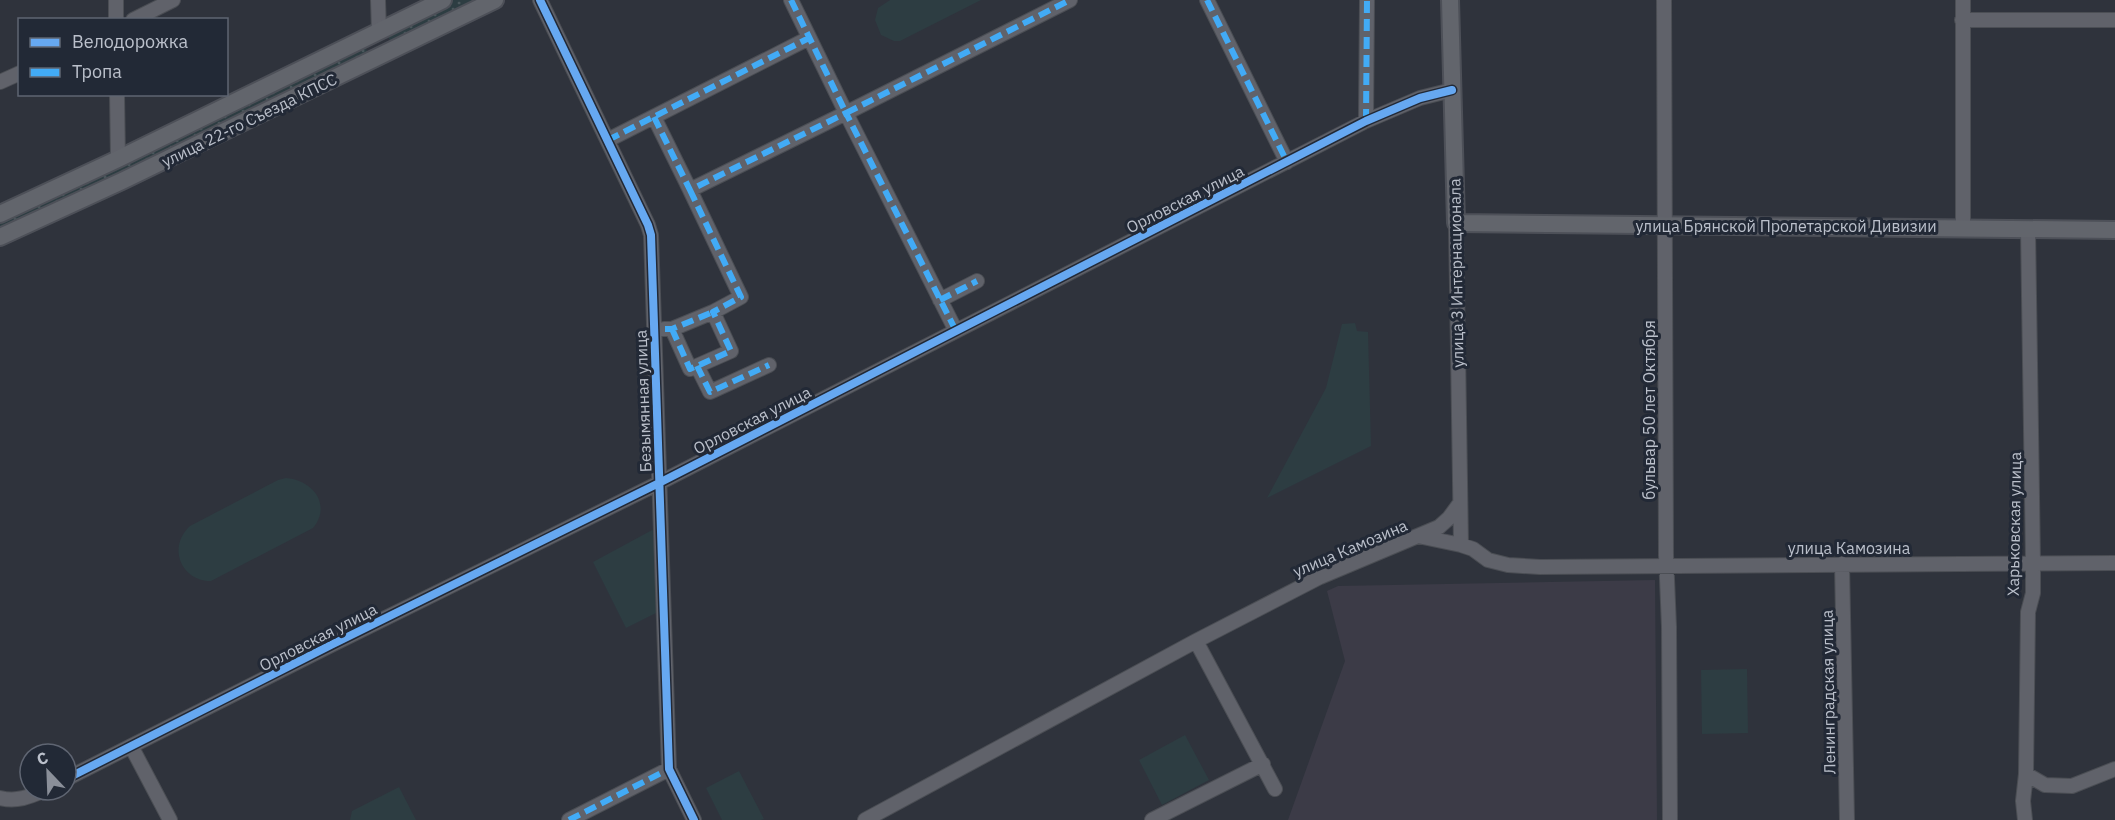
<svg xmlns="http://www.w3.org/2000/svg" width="2115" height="820" viewBox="0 0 2115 820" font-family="'IBM Plex Sans',sans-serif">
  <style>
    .medical { fill: #3c3b47 }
    .grass { fill: url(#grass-dots) }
    .park { fill: #2d3d42 }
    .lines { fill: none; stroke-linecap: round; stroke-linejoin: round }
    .minor-casing { stroke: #4b4e54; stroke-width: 16 }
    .major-casing { stroke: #4d5058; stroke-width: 20 }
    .minor { stroke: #60626a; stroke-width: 14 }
    .major { stroke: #62656c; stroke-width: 16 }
    .quiet { stroke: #42abf6; stroke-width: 6; stroke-dasharray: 12 6; stroke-linecap: butt }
    .cycleway-casing { stroke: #222936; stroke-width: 11 }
    .cycleway { stroke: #66a8f1; stroke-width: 8 }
    .labels { text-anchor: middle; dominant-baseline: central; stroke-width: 6; stroke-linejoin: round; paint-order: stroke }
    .street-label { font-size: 16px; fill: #bbc0cb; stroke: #222936 }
  </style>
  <defs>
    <pattern id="grass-dots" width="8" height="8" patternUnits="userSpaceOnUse" patternTransform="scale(1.5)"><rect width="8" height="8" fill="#2d3d42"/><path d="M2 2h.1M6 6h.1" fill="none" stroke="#4a575c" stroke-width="1.8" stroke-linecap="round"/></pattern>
  </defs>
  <rect width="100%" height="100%" fill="#2f333c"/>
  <!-- medical -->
  <path class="medical" d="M 1655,580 L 1657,820 L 1288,820 L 1345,661 L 1327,591 L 1338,586 Z"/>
  <!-- grass -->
  <path class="grass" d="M 452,0 L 480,0 L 393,42 L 389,39 L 389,33 L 394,29 Z
    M 365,47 L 367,51 L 366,55 L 0,232 L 0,220 Z"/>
  <!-- park -->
  <path class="park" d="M 890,0 L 981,0 L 900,41 L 894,41 L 881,35 L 875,20 L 878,8 Z
    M 1355,323 L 1357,331 L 1368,332 L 1371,446 L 1267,498 L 1326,388 L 1342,324 Z
    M 286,478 C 313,480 332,505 313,528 L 211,581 C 181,581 167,547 190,526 L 278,480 Z
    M 654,529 L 656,613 L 626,628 L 593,562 Z
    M 1747,669 L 1748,733 L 1702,734 L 1701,670 Z
    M 1185,735 L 1209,780 L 1162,805 L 1139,760 Z
    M 739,771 L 764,819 L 761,820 L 722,820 L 706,788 Z
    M 399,787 L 416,820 L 350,820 L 352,811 Z"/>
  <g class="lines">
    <defs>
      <path id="minor" d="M 116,0 L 116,20
        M 378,0 L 379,32
        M 540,0 L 648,225 L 651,235 L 669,769 L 694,820
        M 791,0 L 846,113 L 1070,0
        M 1207,0 L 1287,162
        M 1664,0 L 1666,555 L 1669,627 L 1670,820
        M 1963,0 L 1963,227
        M 133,20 L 173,0
        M 1962,20 L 2115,20
        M 0,82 L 20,73
        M 117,94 L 118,159
        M 654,117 L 690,190 L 846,113 L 956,331
        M 1366,121 L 1367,0
        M 608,140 L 809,38
        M 1456,223 L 1461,545
        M 940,300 L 977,281
        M 664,329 L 672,329 L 713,312
        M 672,329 L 690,369 L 731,351 L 713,312 L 741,297 L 690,190
        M 697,366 L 710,392 L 769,365
        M 1418,536 L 1461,545 L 1473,549 L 1488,560 L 1508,565 L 1540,567 L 2115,563
        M 1842,564 L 1847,820
        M 1196,641 L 1275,789
        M 131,746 L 170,820
        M 2026,774 L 2045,785 L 2072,786 L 2115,769
        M 66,779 L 331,645 L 659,483 L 1366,121 L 1420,98 L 1452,90
        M 0,798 C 17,802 29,797 45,790
        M 569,820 L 669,769
        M 865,820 L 1196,641 L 1320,577 L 1439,527 L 1449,518 L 1460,503
        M 1152,820 L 1263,764
        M 2025,820 L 2023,801 L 2026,774 L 2028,612 L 2033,593 L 2033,563 L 2028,229"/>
      <path id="major" d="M 1450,0 L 1456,223 L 2115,230
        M 0,214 L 118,159 L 443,0
        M 0,237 L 122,181 L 495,0"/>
    </defs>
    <!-- minor casing -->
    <use href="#minor" class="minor-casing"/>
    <!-- major casing -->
    <use href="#major" class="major-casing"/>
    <!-- minor -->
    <use href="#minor" class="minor"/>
    <!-- major -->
    <use href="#major" class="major"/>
    <!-- quiet -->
    <path class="quiet" d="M 791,0 L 846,113 L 1070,0
      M 1207,0 L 1287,162
      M 654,117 L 690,190 L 846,113 L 956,331
      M 1366,121 L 1367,0
      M 608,140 L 809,38
      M 940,300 L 977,281
      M 665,329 L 672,329 L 713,312
      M 672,329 L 690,369 L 731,351 L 713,312 L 741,297 L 690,190
      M 697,366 L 710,392 L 769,365
      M 569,820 L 669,769"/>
    <defs>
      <path id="cycleway" d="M 540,0 L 648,225 L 651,235 L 669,769 L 694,820
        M 66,779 L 331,645 L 659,483 L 1366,121 L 1420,98 L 1452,90"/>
    </defs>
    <!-- cycleway casing -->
    <use href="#cycleway" class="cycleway-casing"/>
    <!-- cycleway -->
    <use href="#cycleway" class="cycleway"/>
  </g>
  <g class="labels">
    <!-- street labels -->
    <g class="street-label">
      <text transform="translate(249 120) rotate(-26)">улица 22-го Съезда КПСС</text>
      <text transform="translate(1185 199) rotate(-27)">Орловская улица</text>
      <text x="1786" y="226">улица Брянской Пролетарской Дивизии</text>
      <text transform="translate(1456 273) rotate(-91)">улица 3 Интернационала</text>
      <text transform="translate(643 401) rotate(-92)">Безымянная улица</text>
      <text transform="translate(1649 410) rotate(-90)">бульвар 50 лет Октября</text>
      <text transform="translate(752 420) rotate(-27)">Орловская улица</text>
      <text transform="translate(2014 524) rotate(-89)">Харьковская улица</text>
      <text transform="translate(1350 548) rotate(-23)">улица Камозина</text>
      <text x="1849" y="548">улица Камозина</text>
      <text transform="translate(318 637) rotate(-27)">Орловская улица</text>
      <text transform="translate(1828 692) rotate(-91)">Ленинградская улица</text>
    </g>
  </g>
  <!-- legend -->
  <rect x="18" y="18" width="210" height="78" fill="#222936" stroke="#5f6572" stroke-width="1.5"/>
  <rect x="30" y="38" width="30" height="9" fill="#66a8f1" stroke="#5f6572" stroke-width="1.5"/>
  <text x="72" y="48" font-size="18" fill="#bbc0cb">Велодорожка</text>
  <rect x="30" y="68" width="30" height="9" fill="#42abf6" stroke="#5f6572" stroke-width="1.5"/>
  <text x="72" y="78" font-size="18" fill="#bbc0cb">Тропа</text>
  <!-- north arrow -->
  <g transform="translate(48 772) rotate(337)"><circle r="28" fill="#222936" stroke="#5f6572" stroke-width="1.5"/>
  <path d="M0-4.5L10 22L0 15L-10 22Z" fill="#8a8f99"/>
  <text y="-9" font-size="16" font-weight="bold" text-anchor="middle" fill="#bbc0cb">С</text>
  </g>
</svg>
